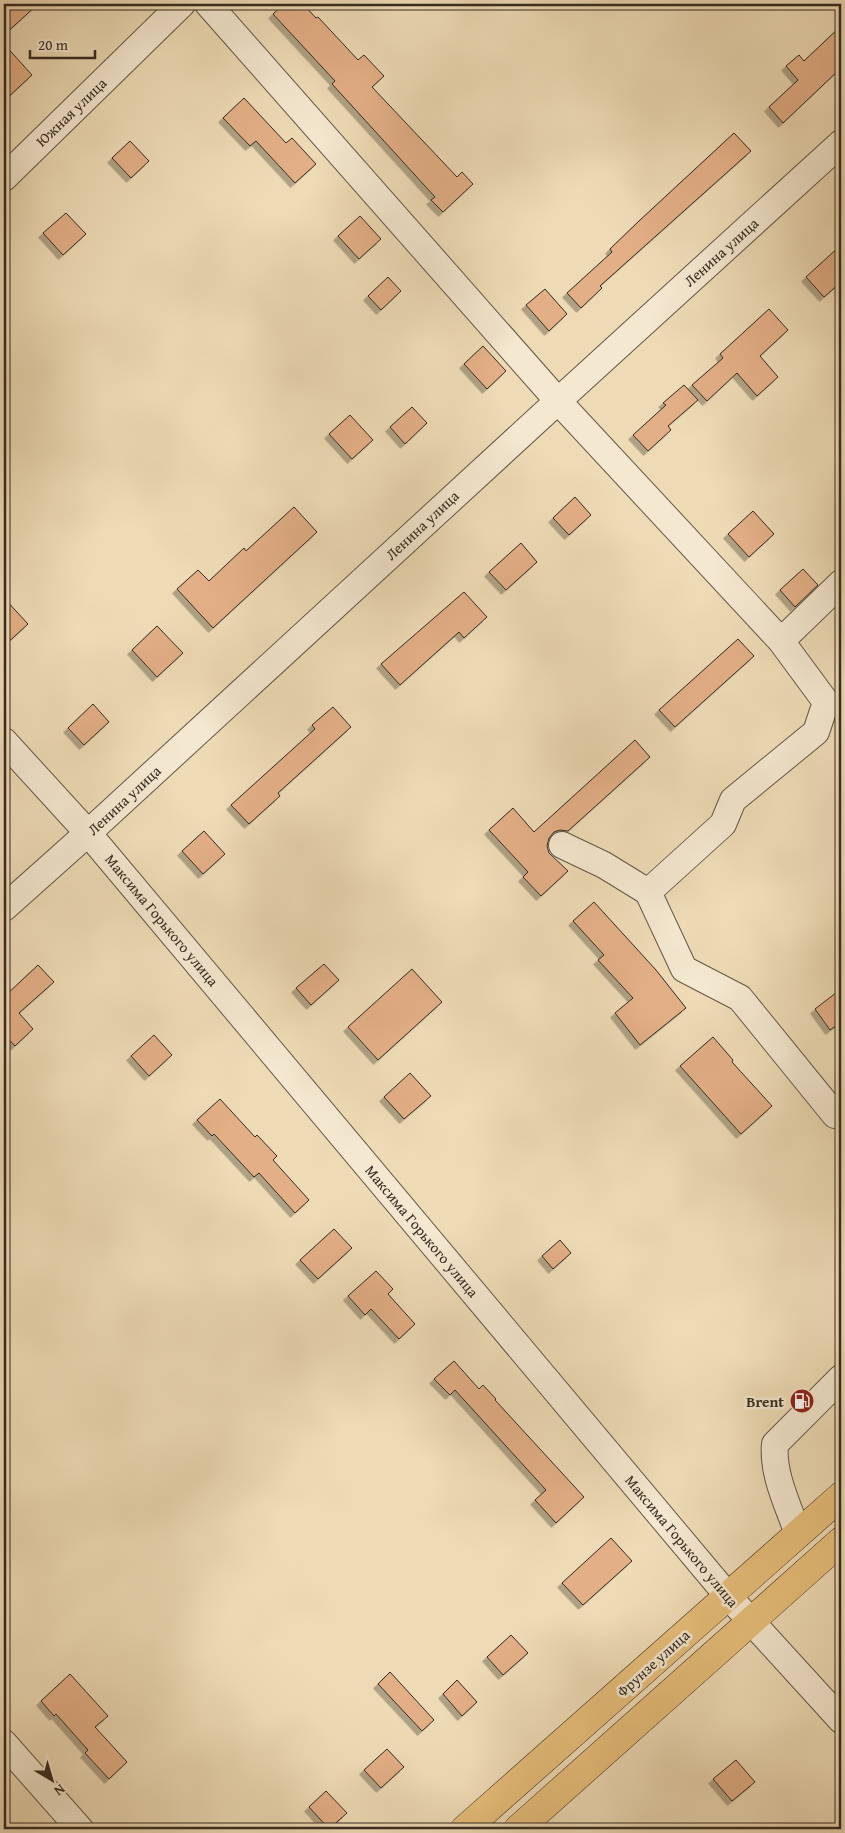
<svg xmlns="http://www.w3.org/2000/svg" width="845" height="1833" viewBox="0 0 845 1833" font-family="'Gentium Book Plus',serif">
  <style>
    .building { fill: #e3af87; stroke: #352b20; filter: url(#shadow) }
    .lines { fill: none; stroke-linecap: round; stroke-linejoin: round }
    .minor-casing { stroke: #635746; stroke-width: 28 }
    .major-casing { stroke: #352b20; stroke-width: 29 }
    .minor { stroke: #f4e8d0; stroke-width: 26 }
    .major { stroke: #e7be7b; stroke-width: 28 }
    .labels { text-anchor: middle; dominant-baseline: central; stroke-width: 5; stroke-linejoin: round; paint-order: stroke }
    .street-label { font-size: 15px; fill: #352b20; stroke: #f4e8d0 }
    .poi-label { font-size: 15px; font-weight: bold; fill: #352b20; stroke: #f4e8d0; text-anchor: end }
  </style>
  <defs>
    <filter id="shadow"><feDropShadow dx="-4.5" dy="4.5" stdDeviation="0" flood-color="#0004"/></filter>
  </defs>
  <rect width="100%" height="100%" fill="#eedbb6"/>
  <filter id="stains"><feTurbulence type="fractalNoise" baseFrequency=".004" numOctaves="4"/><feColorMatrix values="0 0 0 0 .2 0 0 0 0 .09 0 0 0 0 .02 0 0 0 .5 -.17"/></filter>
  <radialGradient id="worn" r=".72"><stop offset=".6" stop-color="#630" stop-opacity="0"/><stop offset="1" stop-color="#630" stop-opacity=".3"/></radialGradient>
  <!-- building -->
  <path class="building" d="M 4,4 L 38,4 L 4,35 Z
    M 284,4 L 303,4 L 316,18 L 318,17 L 358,60 L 364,55 L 384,76 L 372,87 L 457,177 L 462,172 L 473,184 L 443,212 L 431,200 L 435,197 L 332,84 L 335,81 L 273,14 Z
    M 841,26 L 841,68 L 783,123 L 769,107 L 798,80 L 786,66 L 799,55 L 804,61 Z
    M 4,44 L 32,75 L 4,101 Z
    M 244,98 L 286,143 L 292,138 L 316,164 L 295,183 L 256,141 L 250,146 L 223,118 Z
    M 734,133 L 751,151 L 600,286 L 602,288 L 581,308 L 567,293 L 612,252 L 610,249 L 639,221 Z
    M 130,141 L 149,161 L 131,178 L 112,158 Z
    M 66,213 L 86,234 L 63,255 L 43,233 Z
    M 360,216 L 381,239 L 359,259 L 338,236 Z
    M 841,245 L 841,282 L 824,297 L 806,277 Z
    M 388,277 L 401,291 L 381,310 L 368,296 Z
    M 545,289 L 567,314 L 549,331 L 526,305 Z
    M 769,309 L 788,330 L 760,356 L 778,377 L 757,396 L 737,373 L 707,401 L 692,385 L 723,358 L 720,354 Z
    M 483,346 L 506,371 L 487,389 L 464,364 Z
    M 684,385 L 698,400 L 668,426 L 671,430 L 648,451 L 633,435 L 666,405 L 663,403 Z
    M 412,407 L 427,423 L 405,444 L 390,427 Z
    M 350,415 L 373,440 L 352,459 L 329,434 Z
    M 575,497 L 591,515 L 569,535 L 553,518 Z
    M 294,507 L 317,532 L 213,628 L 177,589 L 198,570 L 209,581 L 244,548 L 246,551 Z
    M 753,511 L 774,534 L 749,557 L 728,534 Z
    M 521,543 L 537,562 L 506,590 L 489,572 Z
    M 803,569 L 818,585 L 795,607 L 780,590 Z
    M 464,592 L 487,617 L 464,638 L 459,632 L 400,685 L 381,664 Z
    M 4,598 L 28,624 L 4,646 Z
    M 157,626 L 183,653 L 157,677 L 132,650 Z
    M 738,639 L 754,656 L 675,727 L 659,710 Z
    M 93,704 L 109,722 L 84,745 L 68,728 Z
    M 333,707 L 351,727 L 278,793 L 280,796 L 249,824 L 231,805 L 315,729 L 312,725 Z
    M 635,740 L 650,757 L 568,831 L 560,830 L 554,832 L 549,838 L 547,846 L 549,853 L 568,871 L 541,896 L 523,877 L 528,872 L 489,830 L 513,808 L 534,832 Z
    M 204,831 L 225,854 L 203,874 L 182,851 Z
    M 594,902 L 656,970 L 686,1008 L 640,1045 L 615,1013 L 633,998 L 598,960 L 604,955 L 573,921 Z
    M 324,964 L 339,980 L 311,1005 L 296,988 Z
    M 38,965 L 54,982 L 19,1013 L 33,1029 L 15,1046 L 4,1034 L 4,997 Z
    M 412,969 L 442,1002 L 378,1060 L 348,1027 Z
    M 841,989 L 841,1022 L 830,1030 L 815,1009 Z
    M 154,1035 L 172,1055 L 149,1076 L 131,1056 Z
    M 713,1037 L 733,1060 L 732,1062 L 772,1106 L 741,1134 L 680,1066 Z
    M 410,1073 L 431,1096 L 404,1119 L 384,1097 Z
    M 220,1099 L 255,1137 L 257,1135 L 277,1156 L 273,1160 L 309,1200 L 295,1213 L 259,1173 L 254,1177 L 214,1134 L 212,1136 L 197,1120 Z
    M 334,1229 L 352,1248 L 318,1279 L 300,1260 Z
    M 560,1240 L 571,1253 L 553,1269 L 542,1256 Z
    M 376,1271 L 393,1289 L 388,1294 L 415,1324 L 399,1339 L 371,1309 L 365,1315 L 348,1296 Z
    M 454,1361 L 479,1389 L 483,1385 L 496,1399 L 495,1400 L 584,1497 L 556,1523 L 535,1500 L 546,1490 L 455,1390 L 450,1395 L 434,1379 Z
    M 611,1538 L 632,1561 L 583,1605 L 562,1583 Z
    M 511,1635 L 528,1653 L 503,1675 L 487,1657 Z
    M 390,1672 L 434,1720 L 422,1731 L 378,1684 Z
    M 70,1674 L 108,1716 L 95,1727 L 127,1762 L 109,1779 L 85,1753 L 88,1750 L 56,1714 L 54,1716 L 41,1701 Z
    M 457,1680 L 477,1702 L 462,1716 L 443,1694 Z
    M 387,1749 L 404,1767 L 381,1788 L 364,1770 Z
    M 736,1760 L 755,1782 L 732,1801 L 713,1779 Z
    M 326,1791 L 347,1813 L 329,1829 L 309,1807 Z"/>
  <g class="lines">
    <defs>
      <path id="minor" d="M 208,4 L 558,401 L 781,641 L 826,702 L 816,732 L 733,800 L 723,824 L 648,892 L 604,865 L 562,845
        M 4,178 L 182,4
        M 781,641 L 841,583
        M 4,741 L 88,833 L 728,1596 L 841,1720
        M 648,892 L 684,969 L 740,998 L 835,1115
        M 4,908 L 88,833 L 558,401 L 841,143
        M 798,1534 C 788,1505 772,1474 775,1444 L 841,1378
        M 4,1743 L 80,1829"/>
      <path id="major" d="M 465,1829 L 841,1496
        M 518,1829 L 841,1541"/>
    </defs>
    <!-- minor casing -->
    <use href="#minor" class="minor-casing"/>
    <!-- major casing -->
    <use href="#major" class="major-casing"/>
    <!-- minor -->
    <use href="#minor" class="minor"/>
    <!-- major -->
    <use href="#major" class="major"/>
  </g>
  <!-- icons -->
  <defs>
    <symbol id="fuel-disc" viewBox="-11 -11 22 22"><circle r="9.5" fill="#8f2418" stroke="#f4e8d0"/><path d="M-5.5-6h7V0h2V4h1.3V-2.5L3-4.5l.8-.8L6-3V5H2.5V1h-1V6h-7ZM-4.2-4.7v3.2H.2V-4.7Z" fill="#fff"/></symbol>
  </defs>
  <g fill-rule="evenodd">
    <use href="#fuel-disc" x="788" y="1387" width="28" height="28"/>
  </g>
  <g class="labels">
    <!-- street labels -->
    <g class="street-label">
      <text transform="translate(71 112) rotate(-44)">Южная улица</text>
      <text transform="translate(721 252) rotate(-42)">Ленина улица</text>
      <text transform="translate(422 525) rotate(-43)">Ленина улица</text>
      <text transform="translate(124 800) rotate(-43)">Ленина улица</text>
      <text transform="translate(162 920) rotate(50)">Максима Горького улица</text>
      <text transform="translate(422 1231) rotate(50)">Максима Горького улица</text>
      <text transform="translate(682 1541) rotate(50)">Максима Горького улица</text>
      <text transform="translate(653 1663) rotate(-42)">Фрунзе улица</text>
    </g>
    <!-- poi labels -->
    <g class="poi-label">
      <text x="784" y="1401">Brent</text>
    </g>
  </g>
  <!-- margin -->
  <rect width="845" height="1833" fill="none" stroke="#eedbb6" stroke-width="20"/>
  <rect x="5" y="5" width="835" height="1823" fill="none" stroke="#352b20" stroke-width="2.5"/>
  <rect x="10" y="10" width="825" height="1813" fill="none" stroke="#352b20"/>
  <!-- north arrow -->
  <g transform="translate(52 1780) rotate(142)" stroke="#f4e8d0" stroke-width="4" paint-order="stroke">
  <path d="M0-4L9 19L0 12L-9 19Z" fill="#352b20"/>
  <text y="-8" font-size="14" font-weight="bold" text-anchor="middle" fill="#352b20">N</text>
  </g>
  <!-- scale -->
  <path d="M30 50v8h65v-8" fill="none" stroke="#352b20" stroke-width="2.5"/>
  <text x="38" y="50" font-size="15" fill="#352b20" stroke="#f4e8d0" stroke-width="4" paint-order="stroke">20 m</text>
  <rect width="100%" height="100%" filter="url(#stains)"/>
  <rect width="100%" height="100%" fill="url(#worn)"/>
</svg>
